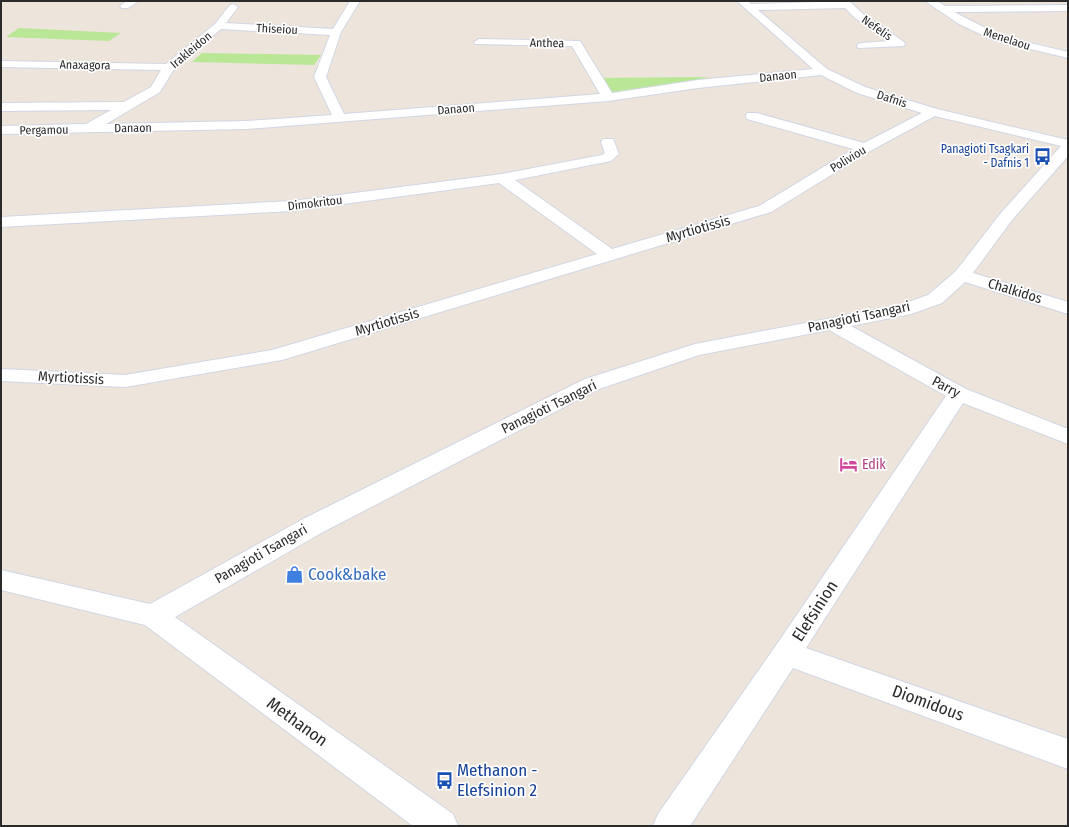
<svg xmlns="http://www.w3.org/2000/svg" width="1069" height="827" viewBox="0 0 1069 827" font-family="'Fira Sans Condensed',sans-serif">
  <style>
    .green { fill: #b9e795 }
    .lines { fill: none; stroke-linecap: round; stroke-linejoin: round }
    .minor-casing { stroke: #d1d6e4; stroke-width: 2 }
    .minor { fill: #fff; fill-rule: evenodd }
    .labels { text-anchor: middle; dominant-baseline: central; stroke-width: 3.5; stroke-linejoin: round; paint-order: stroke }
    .far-street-label { font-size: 12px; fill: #2b2b2b; stroke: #fff }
    .far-transit-label { font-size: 12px; fill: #164399; stroke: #fff; text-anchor: end }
    .street-label { font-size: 14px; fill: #2b2b2b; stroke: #fff }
    .hotel-label { font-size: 14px; fill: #b23c85; stroke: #fff; text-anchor: start }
    .near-shop-label { font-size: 17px; fill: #366cbe; stroke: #fff; text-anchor: start }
    .near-street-label { font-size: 17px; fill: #2b2b2b; stroke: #fff }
    .near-transit-label { font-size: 17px; fill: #164399; stroke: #fff; text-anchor: start }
  </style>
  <rect width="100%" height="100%" fill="#ede4dc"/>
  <!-- green -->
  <path class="green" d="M 19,28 L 121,33 L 109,41 L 6,37 Z
    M 202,53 L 321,55 L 314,65 L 192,62 Z
    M 699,77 L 739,80 L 608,97 L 597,78 Z"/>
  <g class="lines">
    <defs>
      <path id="minor" d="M 127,1 L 139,1 L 128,8 L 122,8 L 120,6 Z
        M 350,1 L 360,1 L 341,32 L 326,77 L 344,114 L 600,94 L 572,46 L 475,44 L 474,42 L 479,39 L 580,41 L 612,93 L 698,80 L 813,69 L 737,1 L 748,1 L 751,4 L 849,1 L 863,14 L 904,42 L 905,44 L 904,46 L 858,48 L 857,46 L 858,44 L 862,43 L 889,41 L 855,18 L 845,8 L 758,10 L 827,69 L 865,87 L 937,109 L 1068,140 L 1068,156 L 1012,220 L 973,273 L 1068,302 L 1068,314 L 965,282 L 942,303 L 911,314 L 851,326 L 966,389 L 1068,429 L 1068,444 L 963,403 L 806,648 L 1068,739 L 1068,769 L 793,668 L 690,826 L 653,826 L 658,814 L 777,644 L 946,396 L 829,330 L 699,355 L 599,389 L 323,532 L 175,617 L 453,814 L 458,826 L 413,826 L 145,625 L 1,590 L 1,570 L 150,604 L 305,518 L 585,379 L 695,344 L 900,305 L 928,295 L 956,271 L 1000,214 L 1061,146 L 935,116 L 870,151 L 771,212 L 282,360 L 125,387 L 1,381 L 1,369 L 125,375 L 272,350 L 597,254 L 499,183 L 292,211 L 1,227 L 1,217 L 292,201 L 502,174 L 602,155 L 605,153 L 601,142 L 603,139 L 613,139 L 619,154 L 611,161 L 515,180 L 612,249 L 759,206 L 853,149 L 747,119 L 746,116 L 747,113 L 757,113 L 864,143 L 922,113 L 857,93 L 821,75 L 698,88 L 608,101 L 246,129 L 1,134 L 1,126 L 86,124 L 111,110 L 1,111 L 1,103 L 124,102 L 151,87 L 161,70 L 1,67 L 1,61 L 166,64 L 215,24 L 230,5 L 233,4 L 238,7 L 226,23 L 333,29 ZM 221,29 L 330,35 L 314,77 L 332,115 L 246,121 L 106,124 L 160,92 L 174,69 Z
        M 925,1 L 937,1 L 945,6 L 1068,5 L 1068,11 L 954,12 L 1001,36 L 1068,52 L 1068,58 L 993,40 L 959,24 Z"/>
    </defs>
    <!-- minor casing -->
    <use href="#minor" class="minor-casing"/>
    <!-- minor -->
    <use href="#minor" class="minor"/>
  </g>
  <!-- icons -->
  <defs>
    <symbol id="bus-bare" viewBox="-9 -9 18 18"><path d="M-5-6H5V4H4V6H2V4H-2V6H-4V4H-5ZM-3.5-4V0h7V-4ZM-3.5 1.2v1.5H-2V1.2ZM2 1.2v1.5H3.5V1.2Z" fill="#1a4fb4" stroke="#fff" stroke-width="2.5" paint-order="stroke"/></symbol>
    <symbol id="hotel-bare" viewBox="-9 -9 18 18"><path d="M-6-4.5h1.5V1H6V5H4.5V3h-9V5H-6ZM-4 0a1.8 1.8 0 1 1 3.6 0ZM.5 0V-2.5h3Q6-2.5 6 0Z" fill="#d1479c" stroke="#fff" stroke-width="2.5" paint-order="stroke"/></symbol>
    <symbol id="shop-bare" viewBox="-9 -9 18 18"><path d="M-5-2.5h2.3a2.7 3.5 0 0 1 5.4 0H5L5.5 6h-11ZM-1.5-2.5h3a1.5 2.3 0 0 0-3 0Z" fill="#3f7fe0" stroke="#fff" stroke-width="2.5" paint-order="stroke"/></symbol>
  </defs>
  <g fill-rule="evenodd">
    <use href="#bus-bare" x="1030" y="144" width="25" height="25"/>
    <use href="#hotel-bare" x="836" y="452" width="25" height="25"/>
    <use href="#shop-bare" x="282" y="562" width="25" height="25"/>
    <use href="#bus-bare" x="432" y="768" width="25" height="25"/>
  </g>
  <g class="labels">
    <!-- far-street labels -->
    <g class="far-street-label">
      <text transform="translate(877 28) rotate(35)">Nefelis</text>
      <text transform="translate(277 29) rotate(3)">Thiseiou</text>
      <text transform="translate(1007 39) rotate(18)">Menelaou</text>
      <text transform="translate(547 43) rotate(1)">Anthea</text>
      <text transform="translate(191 50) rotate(-40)">Irakleidon</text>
      <text transform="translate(85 65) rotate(1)">Anaxagora</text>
      <text transform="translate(778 76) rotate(-6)">Danaon</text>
      <text transform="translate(892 99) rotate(18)">Dafnis</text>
      <text transform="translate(456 109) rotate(-5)">Danaon</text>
      <text transform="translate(133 128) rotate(-1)">Danaon</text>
      <text transform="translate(44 130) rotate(-1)">Pergamou</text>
      <text transform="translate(848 159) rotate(-31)">Poliviou</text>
      <text transform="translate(315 203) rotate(-7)">Dimokritou</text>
    </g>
    <!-- far-transit labels -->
    <g class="far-transit-label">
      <text x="1029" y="149">Panagioti Tsagkari<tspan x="1029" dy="14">- Dafnis 1</tspan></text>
    </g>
    <!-- street labels -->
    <g class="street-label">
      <text transform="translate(698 229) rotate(-16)">Myrtiotissis</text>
      <text transform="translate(1015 291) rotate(17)">Chalkidos</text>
      <text transform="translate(859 317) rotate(-12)">Panagioti Tsangari</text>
      <text transform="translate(387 322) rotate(-17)">Myrtiotissis</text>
      <text transform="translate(71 378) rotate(3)">Myrtiotissis</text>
      <text transform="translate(946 387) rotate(28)">Parry</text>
      <text transform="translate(549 407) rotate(-26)">Panagioti Tsangari</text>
      <text transform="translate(261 554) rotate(-30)">Panagioti Tsangari</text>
    </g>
    <!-- hotel labels -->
    <g class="hotel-label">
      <text x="862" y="464">Edik</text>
    </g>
    <!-- near-shop labels -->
    <g class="near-shop-label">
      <text x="308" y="574">Cook&amp;bake</text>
    </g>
    <!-- near-street labels -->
    <g class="near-street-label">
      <text transform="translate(815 611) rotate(-57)">Elefsinion</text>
      <text transform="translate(928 703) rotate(20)">Diomidous</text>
      <text transform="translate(297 722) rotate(36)">Methanon</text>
    </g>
    <!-- near-transit labels -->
    <g class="near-transit-label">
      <text x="457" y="770">Methanon -<tspan x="457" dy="20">Elefsinion 2</tspan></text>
    </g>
  </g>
  <!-- border -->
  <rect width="1069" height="827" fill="none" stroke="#2b2b2b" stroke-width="4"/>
</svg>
